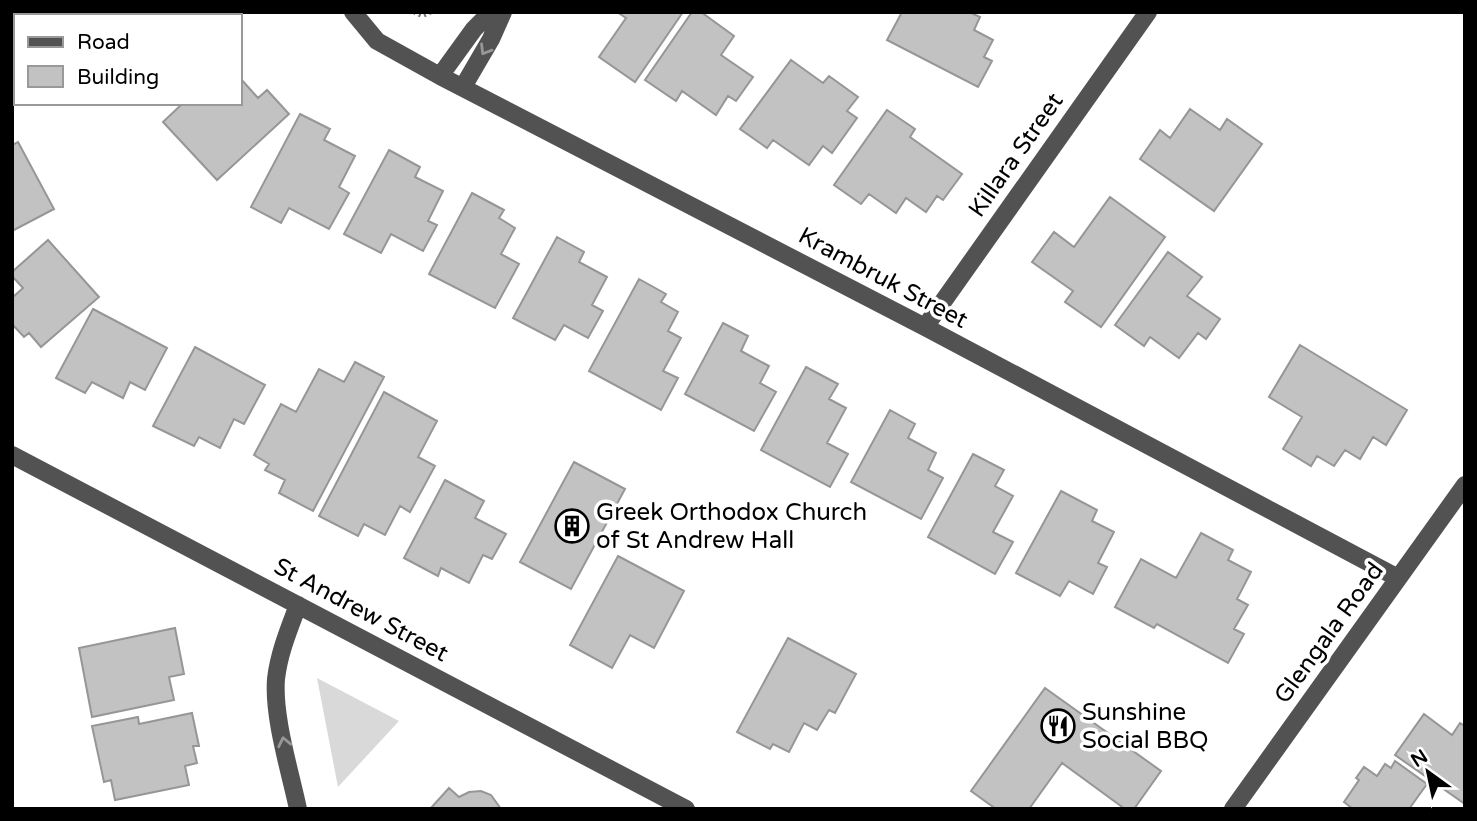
<svg xmlns="http://www.w3.org/2000/svg" width="1477" height="821" viewBox="0 0 1477 821" font-family="'Varela Round',sans-serif">
  <style>
    .green { fill: #d9d9d9 }
    .building { fill: #c2c2c2; stroke: #969696; stroke-width: 2 }
    .lines { fill: none; stroke-linecap: round; stroke-linejoin: round }
    .path { stroke: #747474; stroke-width: 4.5; stroke-dasharray: 2 3.5; stroke-linecap: butt }
    .minor { stroke: #525252; stroke-width: 18 }
    .oneway { stroke: #979797 }
    .labels { text-anchor: middle; dominant-baseline: central; stroke-width: 7; stroke-linejoin: round; paint-order: stroke }
    .street-label { font-size: 24px; fill: #000; stroke: #fff }
    .poi-label { font-size: 24px; fill: #000; stroke: #fff; text-anchor: start }
  </style>
  <rect width="100%" height="100%" fill="#fff"/>
  <!-- green -->
  <path class="green" d="M 317,678 L 399,721 L 338,787 Z"/>
  <!-- building -->
  <path class="building" d="M 139,12 L 222,12 L 216,16 L 132,16 Z
    M 617,12 L 683,12 L 635,82 L 599,57 L 626,18 Z
    M 692,12 L 701,12 L 734,36 L 721,55 L 753,77 L 736,101 L 728,96 L 716,115 L 682,91 L 676,101 L 645,80 Z
    M 902,12 L 969,12 L 980,17 L 974,30 L 993,40 L 984,57 L 992,61 L 978,87 L 887,40 Z
    M 791,60 L 823,83 L 829,76 L 858,97 L 847,111 L 857,118 L 832,153 L 823,146 L 809,165 L 773,140 L 767,148 L 740,129 Z
    M 240,78 L 258,98 L 267,90 L 289,114 L 217,180 L 163,122 L 183,103 L 240,103 Z
    M 1190,109 L 1220,130 L 1227,119 L 1262,144 L 1214,211 L 1140,159 L 1160,130 L 1170,138 Z
    M 887,110 L 915,129 L 910,137 L 962,174 L 943,200 L 937,196 L 926,212 L 906,198 L 896,213 L 869,194 L 861,204 L 834,185 Z
    M 300,114 L 330,129 L 324,140 L 355,156 L 339,187 L 349,193 L 329,229 L 289,208 L 281,223 L 251,207 Z
    M 18,142 L 54,209 L 12,231 L 12,145 Z
    M 389,150 L 420,167 L 415,177 L 443,191 L 428,221 L 437,225 L 423,251 L 391,234 L 381,253 L 344,234 Z
    M 472,193 L 504,210 L 499,218 L 515,228 L 501,254 L 519,264 L 495,308 L 429,274 Z
    M 1110,197 L 1165,237 L 1101,327 L 1065,302 L 1073,291 L 1032,262 L 1054,232 L 1074,247 Z
    M 557,237 L 584,252 L 579,262 L 607,277 L 592,305 L 603,311 L 588,338 L 564,325 L 555,340 L 513,318 Z
    M 48,240 L 99,297 L 41,347 L 29,333 L 24,337 L 12,324 L 12,298 L 23,288 L 12,276 L 12,272 Z
    M 1168,252 L 1202,277 L 1187,296 L 1220,319 L 1206,339 L 1198,333 L 1179,358 L 1150,337 L 1144,346 L 1115,325 Z
    M 639,279 L 666,294 L 661,302 L 678,312 L 668,331 L 681,338 L 663,371 L 678,378 L 661,410 L 589,371 Z
    M 93,309 L 167,348 L 145,390 L 130,382 L 123,398 L 92,382 L 85,393 L 56,378 Z
    M 723,323 L 748,336 L 741,351 L 769,366 L 760,383 L 776,392 L 754,431 L 685,394 Z
    M 1300,345 L 1407,410 L 1386,445 L 1373,437 L 1360,459 L 1345,450 L 1334,466 L 1317,456 L 1311,466 L 1283,449 L 1302,417 L 1269,397 Z
    M 195,347 L 265,385 L 244,424 L 234,419 L 220,448 L 199,437 L 194,446 L 153,426 Z
    M 355,362 L 384,377 L 313,511 L 279,493 L 285,480 L 265,470 L 269,464 L 254,455 L 281,404 L 296,412 L 319,369 L 344,382 Z
    M 806,367 L 838,384 L 829,399 L 846,408 L 827,443 L 848,454 L 830,487 L 761,450 Z
    M 384,392 L 437,421 L 418,457 L 435,466 L 410,512 L 400,506 L 385,535 L 364,524 L 358,536 L 319,516 Z
    M 890,410 L 915,424 L 908,438 L 936,453 L 928,470 L 943,478 L 921,519 L 851,482 Z
    M 973,454 L 1004,470 L 995,486 L 1013,496 L 993,532 L 1013,542 L 995,574 L 928,537 Z
    M 574,462 L 625,489 L 571,589 L 520,562 Z
    M 445,480 L 484,501 L 475,518 L 506,534 L 492,559 L 483,555 L 469,583 L 441,568 L 438,576 L 404,558 Z
    M 1061,491 L 1097,510 L 1092,521 L 1114,532 L 1098,563 L 1107,567 L 1093,594 L 1069,581 L 1060,596 L 1016,573 Z
    M 1201,533 L 1233,550 L 1228,560 L 1251,572 L 1237,599 L 1248,605 L 1234,629 L 1244,634 L 1228,663 L 1157,624 L 1154,628 L 1115,607 L 1141,559 L 1176,578 Z
    M 618,556 L 684,591 L 654,648 L 630,635 L 612,668 L 570,645 Z
    M 175,628 L 184,674 L 169,677 L 174,700 L 92,717 L 79,648 Z
    M 788,638 L 856,674 L 835,713 L 829,710 L 817,730 L 804,723 L 789,752 L 773,744 L 770,749 L 737,732 Z
    M 1045,688 L 1161,771 L 1134,809 L 1125,809 L 1062,763 L 1029,809 L 996,809 L 971,791 Z
    M 192,713 L 199,746 L 193,746 L 197,763 L 185,766 L 189,785 L 115,800 L 111,780 L 104,782 L 92,726 L 138,717 L 139,724 Z
    M 1424,714 L 1452,735 L 1460,723 L 1465,726 L 1465,804 L 1395,755 Z
    M 1395,761 L 1427,784 L 1409,809 L 1353,809 L 1344,802 L 1359,780 L 1356,778 L 1364,767 L 1377,776 L 1385,764 L 1391,768 Z
    M 449,788 L 459,797 L 469,792 L 481,791 L 491,795 L 501,809 L 430,809 Z"/>
  <g class="lines">
    <!-- path -->
    <path class="path" d="M 414,12 L 422,16 L 431,12"/>
    <!-- minor -->
    <path class="minor" d="M 353,12 L 377,41 L 440,76 L 925,327 L 1398,578
      M 440,76 L 474,29 L 491,12
      M 463,87 L 491,39 L 503,12
      M 925,327 L 1148,12
      M 12,455 L 686,809
      M 298,605 C 289,629 279,653 276,679 C 273,717 290,771 298,809
      M 1233,809 L 1465,485"/>
  </g>
  <!-- one-way arrows -->
  <defs><path id="oneway-chevron" d="M-2-3.5L2.5 0L-2 3.5" fill="none" stroke-width="1.6" stroke-linecap="round" stroke-linejoin="round" transform="scale(1.75)"/></defs>
  <g class="oneway">
    <use href="#oneway-chevron" transform="translate(485 50) rotate(121)"/>
    <use href="#oneway-chevron" transform="translate(284 742) rotate(-102)"/>
  </g>
  <!-- icons -->
  <defs>
    <symbol id="building-ring" viewBox="-11 -11 22 22"><circle r="9.5" fill="#fff" stroke="#000" stroke-width="1.5"/><path d="M-4-6H4V6H1V3H-1V6H-4ZM-2.5-4.3h1.7v1.8h-1.7ZM.8-4.3h1.7v1.8H.8ZM-2.5-1h1.7V.8h-1.7ZM.8-1h1.7V.8H.8Z" fill="#000"/></symbol>
    <symbol id="restaurant-ring" viewBox="-11 -11 22 22"><circle r="9.5" fill="#fff" stroke="#000" stroke-width="1.5"/><path d="M-5-6h1v4h1v-4h1v4h1v-4h1v5L-1.5 .5V6h-2V.5L-5-1ZM5-6V6H3V1.5H1.5Q1.5-4 5-6Z" fill="#000"/></symbol>
  </defs>
  <g fill-rule="evenodd">
    <use href="#building-ring" x="553" y="507" width="38" height="38"/>
    <use href="#restaurant-ring" x="1039" y="707" width="38" height="38"/>
  </g>
  <g class="labels">
    <!-- street labels -->
    <g class="street-label">
      <text transform="translate(1016 155) rotate(-55)">Killara Street</text>
      <text transform="translate(883 278) rotate(28)">Krambruk Street</text>
      <text transform="translate(361 610) rotate(28)">St Andrew Street</text>
      <text transform="translate(1329 633) rotate(-54)">Glengala Road</text>
    </g>
    <!-- poi labels -->
    <g class="poi-label">
      <text x="596" y="512">Greek Orthodox Church<tspan x="596" dy="28">of St Andrew Hall</tspan></text>
      <text x="1082" y="712">Sunshine<tspan x="1082" dy="28">Social BBQ</tspan></text>
    </g>
  </g>
  <!-- border -->
  <rect width="1477" height="821" fill="none" stroke="#000000" stroke-width="28"/>
  <!-- legend -->
  <rect x="14" y="14" width="228" height="91" fill="#ffffff" stroke="#999999" stroke-width="2"/>
  <rect x="28" y="37" width="35" height="10" fill="#525252" stroke="#999999" stroke-width="2"/>
  <text x="77" y="49" font-size="21" fill="#000000">Road</text>
  <rect x="28" y="66" width="35" height="21" fill="#c2c2c2" stroke="#999999" stroke-width="2"/>
  <text x="77" y="84" font-size="21" fill="#000000">Building</text>
  <!-- north arrow -->
  <g transform="translate(1428 772) rotate(327)" stroke="#ffffff" stroke-width="5" paint-order="stroke">
  <path d="M0-5L12 26L0 18L-12 26Z" fill="#000000"/>
  <text y="-10" font-size="19" font-weight="bold" text-anchor="middle" fill="#000000">N</text>
  </g>
</svg>
